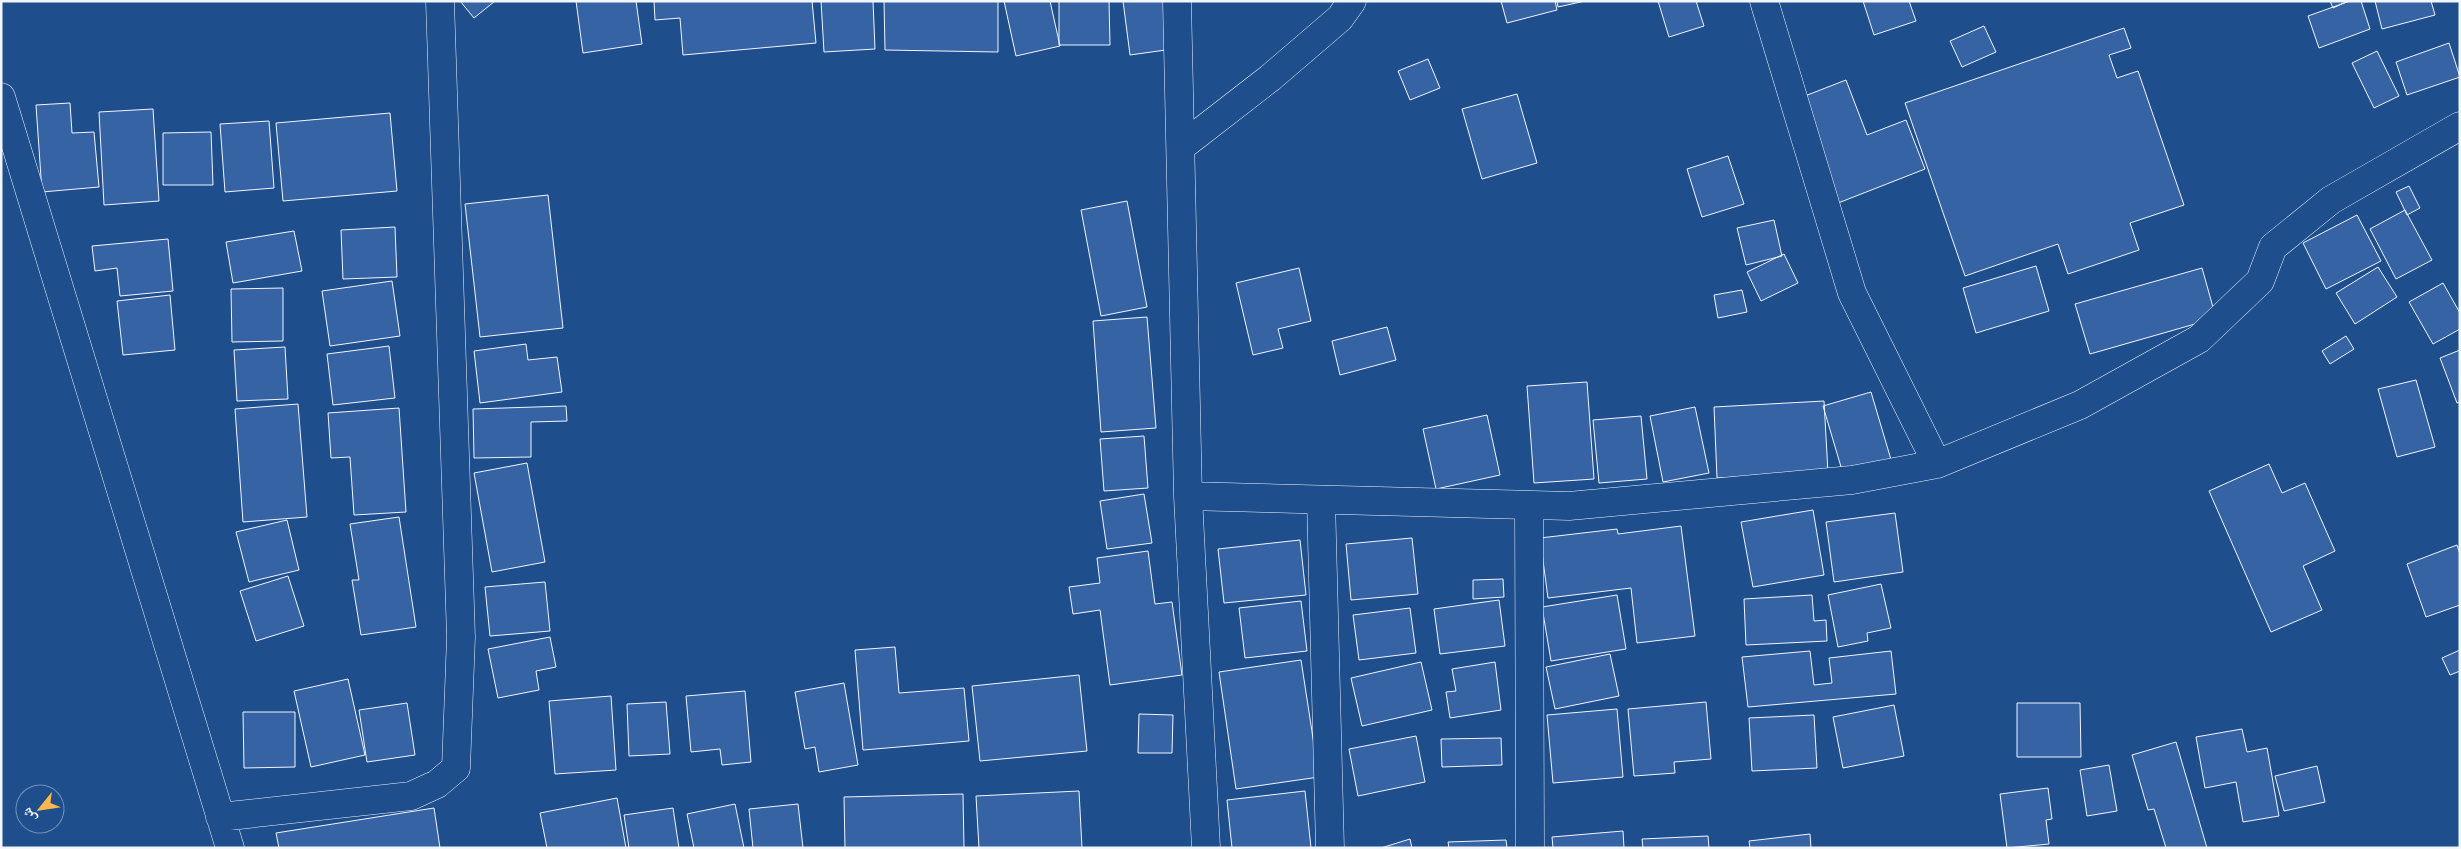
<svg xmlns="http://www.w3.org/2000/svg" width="2461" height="849" viewBox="0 0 2461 849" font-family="'Archivo Narrow','Noto Naskh Arabic',sans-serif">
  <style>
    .building { fill: #3563a3; stroke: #f2f6ff }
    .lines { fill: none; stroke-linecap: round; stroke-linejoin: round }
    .minor-casing { stroke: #f2f6ff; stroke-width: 29 }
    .minor { stroke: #1f4e8c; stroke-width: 28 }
  </style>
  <rect width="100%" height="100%" fill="#1f4e8c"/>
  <!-- building -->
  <path class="building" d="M 460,1 L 495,1 L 474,18 Z
    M 576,1 L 636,1 L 642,44 L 583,53 Z
    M 654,1 L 812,1 L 816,43 L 683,55 L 680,18 L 655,20 Z
    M 821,1 L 873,1 L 875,49 L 824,52 Z
    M 884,1 L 998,1 L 998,52 L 885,50 Z
    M 1004,1 L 1050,1 L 1060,46 L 1016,56 Z
    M 1059,1 L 1109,1 L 1110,45 L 1059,45 Z
    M 1123,1 L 1174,1 L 1180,48 L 1130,55 Z
    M 1501,1 L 1555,1 L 1557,10 L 1507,23 Z
    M 1557,1 L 1585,1 L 1558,7 Z
    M 1658,1 L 1696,1 L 1704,26 L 1669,37 Z
    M 1863,1 L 1909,1 L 1916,21 L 1874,35 Z
    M 2330,1 L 2348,1 L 2333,8 Z
    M 2350,1 L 2361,1 L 2370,29 L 2319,48 L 2308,16 Z
    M 2375,1 L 2431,1 L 2435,15 L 2382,29 Z
    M 1984,26 L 1996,52 L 1962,67 L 1950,41 Z
    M 2124,28 L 2131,48 L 2109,55 L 2117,78 L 2138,71 L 2184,205 L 2130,223 L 2139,250 L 2068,274 L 2058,244 L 1965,276 L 1905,103 Z
    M 2449,43 L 2460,77 L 2407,95 L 2396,62 Z
    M 2377,51 L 2399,96 L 2374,108 L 2352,63 Z
    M 1428,59 L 1440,88 L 1410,100 L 1398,71 Z
    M 1846,80 L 1867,135 L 1906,120 L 1925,169 L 1833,205 L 1792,101 Z
    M 1517,94 L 1537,163 L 1482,179 L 1462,109 Z
    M 70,103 L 72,133 L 94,132 L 99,187 L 42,192 L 36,105 Z
    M 153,109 L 159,201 L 104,205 L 99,112 Z
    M 390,113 L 397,191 L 283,201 L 276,123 Z
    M 269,121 L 274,188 L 225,192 L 220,124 Z
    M 211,132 L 213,185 L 163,185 L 163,133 Z
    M 1728,156 L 1744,204 L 1702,217 L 1687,169 Z
    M 2409,186 L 2420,208 L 2407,215 L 2396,192 Z
    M 548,195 L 563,328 L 480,337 L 465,204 Z
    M 1127,201 L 1147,307 L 1101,316 L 1081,210 Z
    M 2405,210 L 2432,260 L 2396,279 L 2370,229 Z
    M 2357,215 L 2381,261 L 2326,289 L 2303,243 Z
    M 1774,220 L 1782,256 L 1746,265 L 1737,228 Z
    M 395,227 L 397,277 L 343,279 L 341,230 Z
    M 294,231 L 302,271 L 233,283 L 226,242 Z
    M 168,239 L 173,291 L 120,296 L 117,268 L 95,271 L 92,246 Z
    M 1784,254 L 1798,283 L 1761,301 L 1747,272 Z
    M 2036,266 L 2049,311 L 1976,333 L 1963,288 Z
    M 2378,267 L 2397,297 L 2355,324 L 2336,293 Z
    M 1299,268 L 1311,321 L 1278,329 L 1283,348 L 1253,355 L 1236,283 Z
    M 2202,268 L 2216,318 L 2090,354 L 2075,304 Z
    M 392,281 L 400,336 L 330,346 L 322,291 Z
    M 2443,283 L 2460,313 L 2460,329 L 2433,344 L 2409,302 Z
    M 283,288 L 283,341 L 232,342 L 231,289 Z
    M 1742,290 L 1747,312 L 1718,318 L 1714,295 Z
    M 170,295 L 175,350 L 123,355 L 117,301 Z
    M 1147,317 L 1156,428 L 1101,432 L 1093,321 Z
    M 1387,327 L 1396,360 L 1340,375 L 1332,341 Z
    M 2346,336 L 2354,349 L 2330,364 L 2322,351 Z
    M 526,344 L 528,360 L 557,357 L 562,392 L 480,403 L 474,351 Z
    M 389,346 L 395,398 L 333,405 L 327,354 Z
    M 285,347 L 288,399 L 237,401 L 234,350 Z
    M 2460,350 L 2460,402 L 2457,403 L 2440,358 Z
    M 2416,380 L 2435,447 L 2397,457 L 2378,389 Z
    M 1587,382 L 1594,479 L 1534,483 L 1527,386 Z
    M 1871,392 L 1892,463 L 1844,477 L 1823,406 Z
    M 1824,401 L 1828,473 L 1717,478 L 1714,407 Z
    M 298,404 L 307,517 L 243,522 L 235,409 Z
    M 566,406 L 567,421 L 531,422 L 531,457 L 474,458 L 473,409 Z
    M 1695,407 L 1709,473 L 1663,482 L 1650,416 Z
    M 399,408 L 406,512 L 354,515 L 350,457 L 331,458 L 328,413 Z
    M 1487,415 L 1500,475 L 1436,489 L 1423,429 Z
    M 1641,416 L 1647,479 L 1599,483 L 1593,420 Z
    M 1144,436 L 1148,488 L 1104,491 L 1100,439 Z
    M 527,463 L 545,562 L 492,572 L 474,473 Z
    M 2269,464 L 2282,493 L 2305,483 L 2335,551 L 2303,566 L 2322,610 L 2271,632 L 2209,491 Z
    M 1144,494 L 1152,543 L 1107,549 L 1100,501 Z
    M 1813,510 L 1824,575 L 1753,587 L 1741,522 Z
    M 1895,513 L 1903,572 L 1834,582 L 1826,522 Z
    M 399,517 L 416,627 L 361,635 L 352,580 L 359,580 L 350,524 Z
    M 287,520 L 299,570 L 249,582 L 236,532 Z
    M 1681,526 L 1695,636 L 1637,643 L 1631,588 L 1548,598 L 1540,538 L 1617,529 L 1618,534 Z
    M 1412,538 L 1418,594 L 1351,600 L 1346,544 Z
    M 1300,540 L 1306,595 L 1224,603 L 1218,549 Z
    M 2457,545 L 2460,554 L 2460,605 L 2426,617 L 2407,564 Z
    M 1148,551 L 1155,604 L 1172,602 L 1182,675 L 1110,685 L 1100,610 L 1073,614 L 1069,587 L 1100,583 L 1097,558 Z
    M 288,576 L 304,626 L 256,641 L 240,591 Z
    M 1503,579 L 1504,597 L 1473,599 L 1473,580 Z
    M 545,582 L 550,631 L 490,636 L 485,587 Z
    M 1881,584 L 1891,628 L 1867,633 L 1868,641 L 1838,647 L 1828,595 Z
    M 1617,595 L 1626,649 L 1551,661 L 1542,607 Z
    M 1812,595 L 1814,621 L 1826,620 L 1827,641 L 1746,645 L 1744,599 Z
    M 1499,600 L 1505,646 L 1440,654 L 1434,609 Z
    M 1301,601 L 1307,651 L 1245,658 L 1239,608 Z
    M 1410,608 L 1416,653 L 1359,660 L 1353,615 Z
    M 550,637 L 556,667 L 536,671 L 539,690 L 498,698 L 488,649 Z
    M 895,647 L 899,693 L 964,688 L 969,741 L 863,750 L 855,650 Z
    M 2460,650 L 2460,671 L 2450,675 L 2442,658 Z
    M 1810,651 L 1814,685 L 1832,683 L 1829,658 L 1891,651 L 1896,694 L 1748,707 L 1742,657 Z
    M 1610,654 L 1619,696 L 1555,709 L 1546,667 Z
    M 1301,660 L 1319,777 L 1236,789 L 1219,672 Z
    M 1421,662 L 1432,710 L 1362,726 L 1351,678 Z
    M 1495,662 L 1501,710 L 1450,718 L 1446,692 L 1456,691 L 1452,669 Z
    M 1079,675 L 1087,751 L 980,761 L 972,686 Z
    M 348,679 L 365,755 L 311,767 L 294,691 Z
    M 844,683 L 858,765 L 819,772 L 815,747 L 805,749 L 795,692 Z
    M 745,691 L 751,762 L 722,765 L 720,749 L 691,752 L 686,696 Z
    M 611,696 L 616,770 L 555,774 L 549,701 Z
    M 666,702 L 670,754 L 629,756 L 627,704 Z
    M 1706,702 L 1711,759 L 1674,762 L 1675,773 L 1634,776 L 1628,709 Z
    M 407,703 L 415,755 L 367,762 L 359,710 Z
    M 2017,703 L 2080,703 L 2081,757 L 2017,757 Z
    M 1894,705 L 1904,756 L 1843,768 L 1833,717 Z
    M 1617,709 L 1623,777 L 1553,783 L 1547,715 Z
    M 243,712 L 295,712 L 295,767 L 244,768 Z
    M 1139,714 L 1173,715 L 1172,753 L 1138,753 Z
    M 1814,715 L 1817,768 L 1752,771 L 1749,718 Z
    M 2242,729 L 2247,752 L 2267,748 L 2279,816 L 2243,822 L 2236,782 L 2205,788 L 2196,737 Z
    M 1416,736 L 1425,782 L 1358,796 L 1349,749 Z
    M 1501,738 L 1502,765 L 1442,767 L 1441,739 Z
    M 2176,742 L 2207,848 L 2166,848 L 2154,809 L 2148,810 L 2132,755 Z
    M 2109,765 L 2117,811 L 2087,816 L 2080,770 Z
    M 2317,766 L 2325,802 L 2284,811 L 2275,776 Z
    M 2048,788 L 2052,819 L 2046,820 L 2049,844 L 2007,848 L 2000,794 Z
    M 1079,791 L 1082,848 L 979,848 L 976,796 Z
    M 1305,791 L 1311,848 L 1232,848 L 1227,800 Z
    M 963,794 L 964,848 L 845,848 L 844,797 Z
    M 617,798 L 626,848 L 547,848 L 540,813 Z
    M 735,804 L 744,848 L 694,848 L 687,814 Z
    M 798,804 L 803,848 L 753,848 L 749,809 Z
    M 434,808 L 440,848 L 279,848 L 276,833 Z
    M 673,808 L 679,848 L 629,848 L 624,815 Z
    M 1623,831 L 1624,848 L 1553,848 L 1552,837 Z
    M 1810,834 L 1811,848 L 1750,848 L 1749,841 Z
    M 1708,836 L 1709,848 L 1643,848 L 1642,839 Z
    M 1410,839 L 1412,848 L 1381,848 Z
    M 1506,840 L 1507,848 L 1449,848 L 1448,842 Z"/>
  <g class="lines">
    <defs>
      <path id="minor" d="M 1177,1 L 1188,496 L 1206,848
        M 1764,1 L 1852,293 L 1937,464
        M 1,97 L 230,848
        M 1181,147 L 1270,78 L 1340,18 L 1352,1
        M 1188,496 L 1569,506 L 1852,480 L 1937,464 L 2080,405 L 2199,339 L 2260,281 L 2273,247 L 2331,200 L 2460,126
        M 1321,500 L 1330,848
        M 1529,505 L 1530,848
        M 220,817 L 411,796 L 437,784 L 456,768 L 461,637 L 440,1"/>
    </defs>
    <!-- minor casing -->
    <use href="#minor" class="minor-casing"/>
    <!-- minor -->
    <use href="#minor" class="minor"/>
  </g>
  <!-- border -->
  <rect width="2461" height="849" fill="none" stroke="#f2f6ff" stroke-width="5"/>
  <!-- north arrow -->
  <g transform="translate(40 809) rotate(240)"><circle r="24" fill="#1f4e8c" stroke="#7391ba"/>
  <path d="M0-4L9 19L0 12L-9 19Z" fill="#ffb74d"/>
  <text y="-8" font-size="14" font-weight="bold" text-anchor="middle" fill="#f2f6ff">ش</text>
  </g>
</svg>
